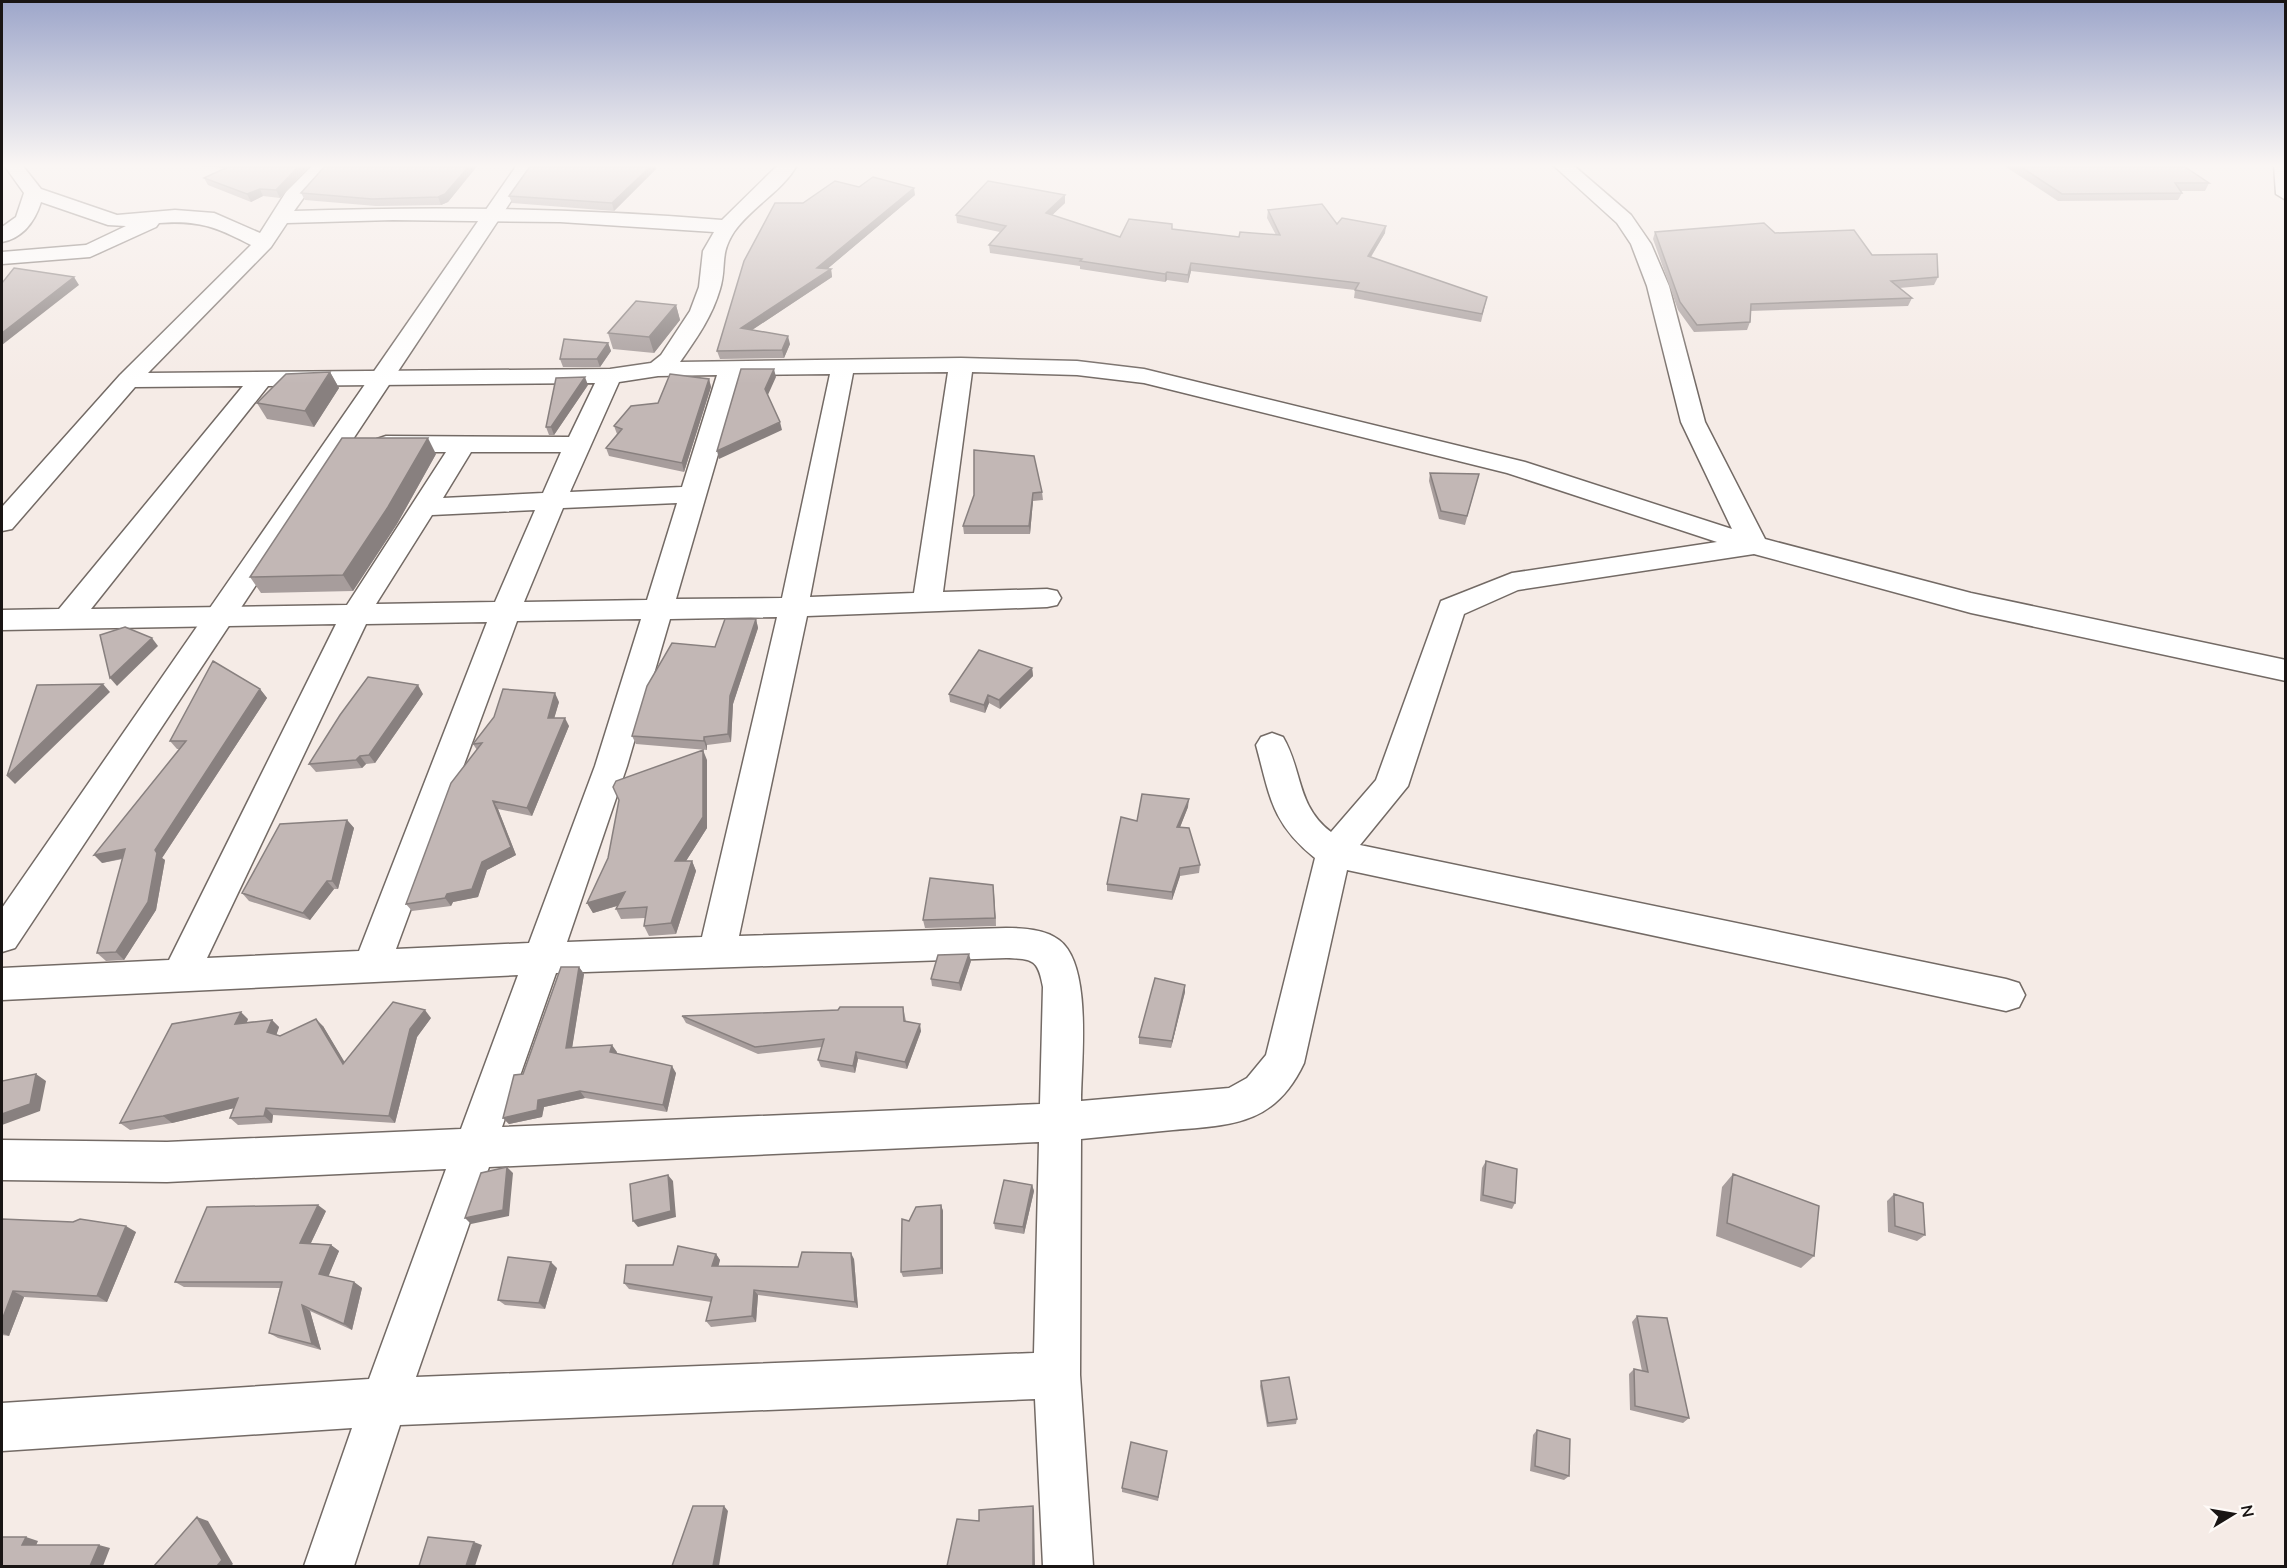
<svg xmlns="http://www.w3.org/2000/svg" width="2287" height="1568" viewBox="0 0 2287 1568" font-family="Mulish,sans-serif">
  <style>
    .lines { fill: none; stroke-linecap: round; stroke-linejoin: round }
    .minor-casing { stroke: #736a65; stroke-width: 3 }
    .tertiary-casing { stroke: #736a65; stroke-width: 3 }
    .minor { fill: #fff; fill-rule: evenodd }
    .tertiary { fill: #fff; fill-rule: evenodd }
    .wall { fill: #a79d9c }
    .shaded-wall { fill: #88807f }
    .building { fill: #c2b7b5; stroke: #88807f; stroke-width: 1.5 }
  </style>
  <rect width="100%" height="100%" fill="#f5ebe6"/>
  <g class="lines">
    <defs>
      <path id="minor" d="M 4,165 L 22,165 L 41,189 L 117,215 L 175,210 L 214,213 L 260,233 L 286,192 L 313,165 L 333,165 L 315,182 L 294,211 C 437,206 579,208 722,220 L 778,165 L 797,165 C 783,191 751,207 734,232 C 719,255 727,266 720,289 C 712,317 696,339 680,362 L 961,358 L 1077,361 L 1144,369 L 1525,462 L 1732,529 L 1681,422 L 1647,286 L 1631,244 L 1617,223 L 1553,165 L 1573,165 L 1631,215 L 1651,244 L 1669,286 L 1705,422 L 1765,539 L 1971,593 L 2286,660 L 2286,681 L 1971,613 L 1754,554 L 1518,590 L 1464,614 L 1408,786 L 1360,845 L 2006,979 L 2019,983 L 2025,995 L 2019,1007 L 2006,1011 L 1347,870 L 1304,1063 C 1275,1125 1232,1125 1173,1130 C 1142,1133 1111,1136 1081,1139 L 1080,1375 L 1093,1566 L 1043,1566 L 1035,1399 L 400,1425 L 354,1566 L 304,1566 L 352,1428 L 2,1451 L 2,1403 L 369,1379 L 446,1169 L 167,1182 L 2,1180 L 2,1140 L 167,1142 L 461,1129 L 518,975 L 2,1000 L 2,968 L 169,960 L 336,624 L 2,630 L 2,610 L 59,609 L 243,386 L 135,387 L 12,529 L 2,531 L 2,507 L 120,375 L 251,245 C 216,227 199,220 159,223 L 156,227 L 90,257 L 2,264 L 2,252 L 86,245 L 126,226 L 108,225 L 41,202 C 35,221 23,238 2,242 L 2,227 L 16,217 L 24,193 ZM 393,220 L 560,222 L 714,232 L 703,251 L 699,287 L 690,311 L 661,355 L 651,363 L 610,369 L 148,373 L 271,247 L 287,223 ZM 948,372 L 914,593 L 810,597 L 853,373 ZM 972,372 L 1077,375 L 1144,383 L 1507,473 L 1717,542 L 1512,573 L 1441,601 L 1376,780 L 1331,832 C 1296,805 1303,771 1283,737 L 1272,733 L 1261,737 L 1256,745 C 1270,796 1271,823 1315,858 L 1266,1055 L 1247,1078 L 1229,1088 L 1081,1101 C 1081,1063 1093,965 1059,940 C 1045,929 1023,928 1006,928 L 739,936 L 807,616 L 1047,607 L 1057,605 L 1061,598 L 1057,591 L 1047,589 L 943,592 ZM 830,374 L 782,598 L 676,599 L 741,375 ZM 717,375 L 682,487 L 570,492 L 619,382 L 658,376 ZM 595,383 L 569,437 L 386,436 L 377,439 L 373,444 L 377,449 L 386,452 L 446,452 L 347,605 L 91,609 L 268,386 ZM 471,452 L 561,452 L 543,493 L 443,498 ZM 677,503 L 647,600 L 524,602 L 563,508 ZM 535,510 L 495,602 L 376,604 L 432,515 ZM 777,617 L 702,937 L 567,942 L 627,766 L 670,619 ZM 641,619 L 595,766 L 529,943 L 396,949 L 517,621 ZM 487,622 L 359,951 L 207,958 L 366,624 ZM 1006,958 C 1033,959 1038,959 1043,987 L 1040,1104 L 502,1127 L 556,973 ZM 1039,1142 L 1034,1353 L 416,1377 L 489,1167 Z"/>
      <path id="tertiary" d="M 517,165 L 535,165 L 15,948 L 2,952 L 2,908 Z
        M 2274,165 L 2286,165 L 2286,200 L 2276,194 Z"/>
    </defs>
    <!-- minor casing -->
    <use href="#minor" class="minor-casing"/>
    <!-- tertiary casing -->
    <use href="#tertiary" class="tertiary-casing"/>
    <!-- minor -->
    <use href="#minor" class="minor"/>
    <!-- tertiary -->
    <use href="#tertiary" class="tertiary"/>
  </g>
  <!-- wall -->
  <path class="wall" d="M 188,165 L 310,165 L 280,198 L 263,196 L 251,202 L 208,185 L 204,178 L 225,168 Z
    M 326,165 L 478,165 L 448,202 L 441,205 L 376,206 L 305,200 L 301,193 Z
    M 531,165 L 655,165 L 656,169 L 614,211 L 512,203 L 509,196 Z
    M 2003,165 L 2182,165 L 2209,183 L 2205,191 L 2181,191 L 2182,193 L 2178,200 L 2058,201 Z
    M 859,187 L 915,195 L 827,269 L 831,269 L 832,277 L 752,330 L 790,344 L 784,358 L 720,359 L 717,351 L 803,203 Z
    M 1065,195 L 1065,203 L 1052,215 L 1120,237 L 1172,229 L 1239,237 L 1276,235 L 1267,218 L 1268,210 L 1385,233 L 1371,257 L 1487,297 L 1481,322 L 1354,298 L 1355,290 L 1191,271 L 1188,283 L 1167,280 L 1165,282 L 1080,269 L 1080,266 L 990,253 L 989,245 L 1000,232 L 957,223 L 956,215 Z
    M 1655,232 L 1775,233 L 1872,255 L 1938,277 L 1934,285 L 1899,288 L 1912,298 L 1908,306 L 1750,311 L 1750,322 L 1747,330 L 1694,332 L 1678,310 L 1653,239 Z
    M 676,305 L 680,320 L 654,353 L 613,349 L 608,333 Z
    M 608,343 L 611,351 L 600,367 L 563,367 L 560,359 Z
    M 330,372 L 339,388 L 314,427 L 267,419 L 257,403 Z
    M 709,379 L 711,387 L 684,472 L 609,456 L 606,448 L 617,434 L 614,426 L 658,403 Z
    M 588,385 L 554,435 L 549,435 L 546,427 Z
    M 436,454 L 397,524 L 353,591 L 261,593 L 250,577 Z
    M 1430,473 L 1479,474 L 1465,525 L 1439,519 L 1429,481 Z
    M 1042,492 L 1043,500 L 1033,501 L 1030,534 L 964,534 L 963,526 L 974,495 Z
    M 756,619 L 758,628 L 733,704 L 731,742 L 707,745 L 707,750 L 636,744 L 632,736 L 715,647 Z
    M 1032,668 L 1033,676 L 1000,709 L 989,703 L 985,713 L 950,702 L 949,694 Z
    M 260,689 L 267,698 L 162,858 L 165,860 L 156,910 L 124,960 L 106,961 L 97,953 L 123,859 L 102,863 L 180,749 L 177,749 L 170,741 Z
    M 423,694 L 375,763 L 366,764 L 362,768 L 316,772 L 309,764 Z
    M 559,702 L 554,718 L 569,726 L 532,816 L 498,809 L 516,855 L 487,870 L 478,897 L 453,902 L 451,906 L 412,911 L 406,904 L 477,750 L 473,744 Z
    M 707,760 L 707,828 L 686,861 L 692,861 L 696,871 L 676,934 L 649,936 L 644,926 L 645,918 L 621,919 L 616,909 L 617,906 L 593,913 L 587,903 Z
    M 1188,807 L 1180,827 L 1200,865 L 1199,873 L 1180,876 L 1172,900 L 1107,891 L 1107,884 L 1137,821 Z
    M 347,820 L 354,828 L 338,889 L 334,889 L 310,920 L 249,901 L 242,893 Z
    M 993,885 L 996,926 L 925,928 L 923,920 Z
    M 971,961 L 961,991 L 932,986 L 931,979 Z
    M 579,967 L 584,974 L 572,1047 L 617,1052 L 616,1053 L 676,1073 L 667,1112 L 585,1098 L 544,1107 L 542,1117 L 509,1124 L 503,1118 L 523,1074 Z
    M 1185,985 L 1185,992 L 1171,1048 L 1139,1044 L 1139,1037 Z
    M 903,1007 L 906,1021 L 921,1031 L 907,1069 L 858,1059 L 855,1073 L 821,1067 L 818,1060 L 822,1047 L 758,1054 L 686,1023 L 682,1016 Z
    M 431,1018 L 417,1037 L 395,1123 L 273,1115 L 272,1123 L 238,1125 L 230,1118 L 234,1108 L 172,1123 L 130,1130 L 120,1123 L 248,1019 L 247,1022 L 272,1020 L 279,1027 L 276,1035 L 280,1036 L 323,1026 L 344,1062 Z
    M 1486,1161 L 1515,1203 L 1512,1209 L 1480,1201 L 1482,1168 Z
    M 1733,1174 L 1814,1256 L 1801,1268 L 1716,1236 L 1722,1187 Z
    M 1032,1185 L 1034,1191 L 1024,1234 L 995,1229 L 994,1223 Z
    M 1894,1194 L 1925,1235 L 1917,1241 L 1888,1232 L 1887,1201 Z
    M 941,1205 L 943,1211 L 943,1274 L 903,1277 L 901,1272 L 909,1221 Z
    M 326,1211 L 311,1243 L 331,1245 L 339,1251 L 328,1276 L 354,1282 L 362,1288 L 352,1330 L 310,1311 L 321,1350 L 278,1338 L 269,1333 L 280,1288 L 184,1287 L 175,1282 Z
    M 2,1219 L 136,1232 L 107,1302 L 24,1297 L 9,1336 L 2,1335 Z
    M 716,1254 L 720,1260 L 718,1266 L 798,1267 L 854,1259 L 858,1308 L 758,1295 L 756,1322 L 711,1327 L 706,1321 L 711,1302 L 629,1289 L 624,1283 L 673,1265 Z
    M 557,1268 L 545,1309 L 505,1305 L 498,1300 Z
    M 1637,1316 L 1689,1418 L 1683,1423 L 1630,1410 L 1629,1374 L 1634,1369 L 1642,1371 L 1632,1322 Z
    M 1261,1381 L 1297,1419 L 1296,1424 L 1267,1427 L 1260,1386 Z
    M 1537,1430 L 1569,1476 L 1564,1480 L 1530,1471 L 1533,1435 Z
    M 1167,1451 L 1158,1501 L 1122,1492 L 1122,1488 Z"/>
  <!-- shaded-wall -->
  <path class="shaded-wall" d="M 300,165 L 310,165 L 280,198 L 276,190 Z
    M 470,165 L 478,165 L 448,202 L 441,205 L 438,197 Z
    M 652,165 L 655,165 L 656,169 L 614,211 L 612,203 Z
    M 914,188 L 915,195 L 819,276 L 817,268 Z
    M 260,189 L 263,196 L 251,202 L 247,194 Z
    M 1065,195 L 1065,203 L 1047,220 L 1046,213 Z
    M 1386,226 L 1385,233 L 1367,263 L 1368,256 Z
    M 1191,263 L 1191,271 L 1188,283 L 1188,275 Z
    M 831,269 L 832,277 L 743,336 L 741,328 Z
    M 1167,272 L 1167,280 L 1165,282 L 1165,274 Z
    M 74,277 L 79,285 L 2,345 L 2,333 Z
    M 676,305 L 680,320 L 654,353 L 649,337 Z
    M 788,336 L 790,344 L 784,358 L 782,350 Z
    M 608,343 L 611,351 L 600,367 L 597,359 Z
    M 774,369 L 776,377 L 767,397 L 765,389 Z
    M 330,372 L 339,388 L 314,427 L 305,411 Z
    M 585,377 L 588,385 L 554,435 L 551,427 Z
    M 709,379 L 711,387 L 684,472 L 682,463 Z
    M 780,422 L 782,430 L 719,459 L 717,451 Z
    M 428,438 L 436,454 L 397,524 L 353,591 L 343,575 Z
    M 1033,493 L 1033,501 L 1030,534 L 1029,526 Z
    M 756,619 L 758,628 L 733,704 L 731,742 L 728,734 L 730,696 Z
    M 152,638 L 158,646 L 117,686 L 110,678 Z
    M 1032,668 L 1033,676 L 1000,709 L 999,700 Z
    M 103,684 L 110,692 L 15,784 L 7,776 Z
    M 418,685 L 423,694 L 375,763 L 369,755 Z
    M 260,689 L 267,698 L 162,858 L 165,860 L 156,910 L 124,960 L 116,952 L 155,850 Z
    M 555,693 L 559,702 L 552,726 L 548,718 Z
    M 988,695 L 989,703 L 985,713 L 984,705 Z
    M 565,718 L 569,726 L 532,816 L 527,808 Z
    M 704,737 L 707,745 L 707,750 L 704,741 Z
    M 703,750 L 707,760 L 707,828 L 679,872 L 675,861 Z
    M 360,756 L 366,764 L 362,768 L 356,760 Z
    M 1189,799 L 1188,807 L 1177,835 L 1177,827 Z
    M 493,801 L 498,809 L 516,855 L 487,870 L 478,897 L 453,902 L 451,906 L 445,898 Z
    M 347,820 L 354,828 L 338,889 L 332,881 Z
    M 125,849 L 133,856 L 102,863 L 94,855 Z
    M 692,861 L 696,871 L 676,934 L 671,923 Z
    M 1180,868 L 1180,876 L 1172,900 L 1172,892 Z
    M 327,881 L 334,889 L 310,920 L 303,913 Z
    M 993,885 L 994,893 L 996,926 L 995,918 Z
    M 625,892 L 630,902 L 593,913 L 587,903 Z
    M 969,954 L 971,961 L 961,991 L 959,983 Z
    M 579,967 L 584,974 L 571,1055 L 566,1048 Z
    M 1185,985 L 1185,992 L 1171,1048 L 1172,1041 Z
    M 425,1010 L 431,1018 L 417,1037 L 395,1123 L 389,1116 L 410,1029 Z
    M 241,1012 L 248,1019 L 243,1031 L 235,1024 Z
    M 316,1019 L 323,1026 L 350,1071 L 343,1064 Z
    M 272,1020 L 279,1027 L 275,1039 L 267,1032 Z
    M 920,1024 L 921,1031 L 907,1069 L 905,1062 Z
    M 612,1045 L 617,1052 L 615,1059 L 610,1052 Z
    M 856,1052 L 858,1059 L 855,1073 L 853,1066 Z
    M 672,1066 L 676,1073 L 667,1112 L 663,1105 Z
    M 36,1074 L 46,1081 L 40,1111 L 2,1125 L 2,1114 Z
    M 580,1091 L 585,1098 L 544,1107 L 542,1117 L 509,1124 L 503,1118 L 538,1100 Z
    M 238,1098 L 247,1105 L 172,1123 L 163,1116 Z
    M 266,1108 L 273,1115 L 272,1123 L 264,1116 Z
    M 507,1167 L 513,1173 L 509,1216 L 471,1224 L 465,1218 Z
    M 668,1175 L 673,1181 L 676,1217 L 638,1227 L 633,1221 Z
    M 1032,1185 L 1034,1191 L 1024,1234 L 1023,1227 Z
    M 318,1205 L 326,1211 L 308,1249 L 300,1243 Z
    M 941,1205 L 943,1211 L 943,1274 L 941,1268 Z
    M 126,1226 L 136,1232 L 107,1302 L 97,1296 Z
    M 331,1245 L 339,1251 L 327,1280 L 319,1274 Z
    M 851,1253 L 854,1259 L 858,1308 L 855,1302 Z
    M 716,1254 L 720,1260 L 717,1272 L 712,1266 Z
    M 551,1262 L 557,1268 L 545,1309 L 539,1303 Z
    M 354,1282 L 362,1288 L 352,1330 L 344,1324 Z
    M 754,1290 L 758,1295 L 756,1322 L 752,1316 Z
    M 13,1291 L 24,1297 L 9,1336 L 2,1333 L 2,1320 Z
    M 302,1305 L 310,1311 L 321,1350 L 312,1344 Z
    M 724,1506 L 728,1511 L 719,1566 L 713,1566 Z
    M 1033,1506 L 1034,1510 L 1035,1566 L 1033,1566 Z
    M 197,1517 L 208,1521 L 233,1564 L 231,1566 L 217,1566 Z
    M 26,1537 L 38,1541 L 35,1548 L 22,1545 Z
    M 474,1542 L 482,1545 L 475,1566 L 466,1566 Z
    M 99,1545 L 110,1548 L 103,1566 L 90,1566 Z"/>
  <!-- building -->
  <path class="building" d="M 232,165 L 300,165 L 276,190 L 260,189 L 247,194 L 204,178 Z
    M 326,165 L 470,165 L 445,194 L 438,197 L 372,199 L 301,193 Z
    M 531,165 L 652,165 L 612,203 L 509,196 Z
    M 2018,165 L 2182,165 L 2209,183 L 2175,183 L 2182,193 L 2062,194 Z
    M 873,177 L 914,188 L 817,268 L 831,269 L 741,328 L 788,336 L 782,350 L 717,351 L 744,261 L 775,203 L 803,203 L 835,181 L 859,187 Z
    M 988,181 L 1065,195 L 1046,213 L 1120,237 L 1129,219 L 1172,224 L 1172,229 L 1239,237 L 1240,232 L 1280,235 L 1268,210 L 1322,204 L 1337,224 L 1342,218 L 1386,226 L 1368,256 L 1487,297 L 1482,314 L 1355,290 L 1359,283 L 1191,263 L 1188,275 L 1167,272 L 1165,274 L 1080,261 L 1082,259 L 989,245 L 1006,226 L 956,215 Z
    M 1764,223 L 1775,233 L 1854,230 L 1872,255 L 1937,254 L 1938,277 L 1891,281 L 1912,298 L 1751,304 L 1750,322 L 1697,325 L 1680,302 L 1655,232 Z
    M 14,268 L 74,277 L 2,333 L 2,283 Z
    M 636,301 L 676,305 L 649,337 L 608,333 Z
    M 564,339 L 608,343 L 597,359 L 560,359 Z
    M 741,369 L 774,369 L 765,389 L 780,422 L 717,451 Z
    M 330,372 L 305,411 L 257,403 L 286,374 Z
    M 670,374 L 709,379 L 682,463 L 606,448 L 622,429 L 614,426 L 631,406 L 658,403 Z
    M 585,377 L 551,427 L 546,427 L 556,378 Z
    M 342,438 L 428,438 L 388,507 L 343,575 L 250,577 Z
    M 974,450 L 1034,456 L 1042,492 L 1033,493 L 1029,526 L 963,526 L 974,495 Z
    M 1430,473 L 1479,474 L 1467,516 L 1441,511 Z
    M 725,619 L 756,619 L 730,696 L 728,734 L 704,737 L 704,741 L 632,736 L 647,686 L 672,643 L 715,647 Z
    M 125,627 L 152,638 L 110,678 L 100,635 Z
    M 979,650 L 1032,668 L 999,700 L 988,695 L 984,705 L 949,694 Z
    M 213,661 L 260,689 L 155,850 L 157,853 L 148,902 L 116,952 L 97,953 L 125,849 L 94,855 L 186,741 L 170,741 Z
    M 368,677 L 418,685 L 369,755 L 360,756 L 356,760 L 309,764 L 340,715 Z
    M 103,684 L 7,776 L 37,685 Z
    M 503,689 L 555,693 L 548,718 L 565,718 L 527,808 L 493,801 L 511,847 L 482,862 L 472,889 L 447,894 L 445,898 L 406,904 L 451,783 L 482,743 L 473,744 L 494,717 Z
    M 703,750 L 703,817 L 675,861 L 692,861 L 671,923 L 644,926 L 647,907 L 616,909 L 625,892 L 587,903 L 608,858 L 619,800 L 613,787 L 616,781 Z
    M 1142,794 L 1189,799 L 1177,827 L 1189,828 L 1200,865 L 1180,868 L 1172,892 L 1107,884 L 1121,817 L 1137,821 Z
    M 347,820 L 332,881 L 327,881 L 303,913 L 242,893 L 280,824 Z
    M 930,878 L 993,885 L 995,918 L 923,920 Z
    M 969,954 L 959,983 L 931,979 L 938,955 Z
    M 561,967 L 579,967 L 566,1048 L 612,1045 L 610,1052 L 672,1066 L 663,1105 L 580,1091 L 538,1100 L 537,1110 L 503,1118 L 514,1075 L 523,1074 Z
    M 1155,978 L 1185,985 L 1172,1041 L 1139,1037 Z
    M 393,1002 L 425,1010 L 410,1029 L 389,1116 L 266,1108 L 264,1116 L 230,1118 L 238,1098 L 163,1116 L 120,1123 L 172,1024 L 241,1012 L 235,1024 L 272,1020 L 267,1032 L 280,1036 L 316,1019 L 343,1064 Z
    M 840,1007 L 903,1007 L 904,1021 L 920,1024 L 905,1062 L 856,1052 L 853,1066 L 818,1060 L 824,1039 L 755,1047 L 682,1016 L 838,1010 Z
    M 36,1074 L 30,1104 L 2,1114 L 2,1081 Z
    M 1486,1161 L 1517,1169 L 1515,1203 L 1483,1195 Z
    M 507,1167 L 503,1210 L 465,1218 L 481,1173 Z
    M 1733,1174 L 1819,1206 L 1814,1256 L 1727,1223 Z
    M 668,1175 L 671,1211 L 633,1221 L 630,1184 Z
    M 1004,1180 L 1032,1185 L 1023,1227 L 994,1223 Z
    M 1894,1194 L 1923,1203 L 1925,1235 L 1895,1226 Z
    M 318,1205 L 300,1243 L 331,1245 L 319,1274 L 354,1282 L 344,1324 L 302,1305 L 312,1344 L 269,1333 L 282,1282 L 175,1282 L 207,1207 Z
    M 941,1205 L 941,1268 L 901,1272 L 902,1219 L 909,1221 L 916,1207 Z
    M 2,1219 L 73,1222 L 80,1219 L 126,1226 L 97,1296 L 13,1291 L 2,1320 Z
    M 678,1246 L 716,1254 L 712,1266 L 798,1267 L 802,1252 L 851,1253 L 855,1302 L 754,1290 L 752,1316 L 706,1321 L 712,1297 L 624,1283 L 626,1265 L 673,1265 Z
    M 508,1257 L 551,1262 L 539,1303 L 498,1300 Z
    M 1637,1316 L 1667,1318 L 1689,1418 L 1635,1406 L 1634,1369 L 1648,1372 Z
    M 1289,1377 L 1297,1419 L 1268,1423 L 1261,1381 Z
    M 1537,1430 L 1570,1439 L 1569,1476 L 1535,1466 Z
    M 1131,1442 L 1167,1451 L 1158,1497 L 1122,1488 Z
    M 693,1506 L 724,1506 L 713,1566 L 672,1566 Z
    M 1033,1506 L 1033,1566 L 947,1566 L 957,1519 L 979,1521 L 979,1510 Z
    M 197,1517 L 222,1560 L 217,1566 L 154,1566 Z
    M 2,1537 L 26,1537 L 22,1545 L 99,1545 L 90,1566 L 2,1566 Z
    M 428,1537 L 474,1542 L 466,1566 L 419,1566 Z"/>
  <!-- sky -->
  <linearGradient id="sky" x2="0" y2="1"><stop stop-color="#9da6ca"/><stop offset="0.43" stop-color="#faf6f4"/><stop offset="1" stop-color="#faf6f4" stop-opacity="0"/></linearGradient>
  <rect width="2287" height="384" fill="url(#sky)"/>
  <!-- border -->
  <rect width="2287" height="1568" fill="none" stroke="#191514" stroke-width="6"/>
  <!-- north arrow -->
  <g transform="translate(2233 1514) rotate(79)" stroke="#fefaf7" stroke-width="4.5" paint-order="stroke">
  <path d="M0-4.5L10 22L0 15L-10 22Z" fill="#191514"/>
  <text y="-9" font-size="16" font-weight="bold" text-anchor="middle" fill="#191514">N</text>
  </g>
</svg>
